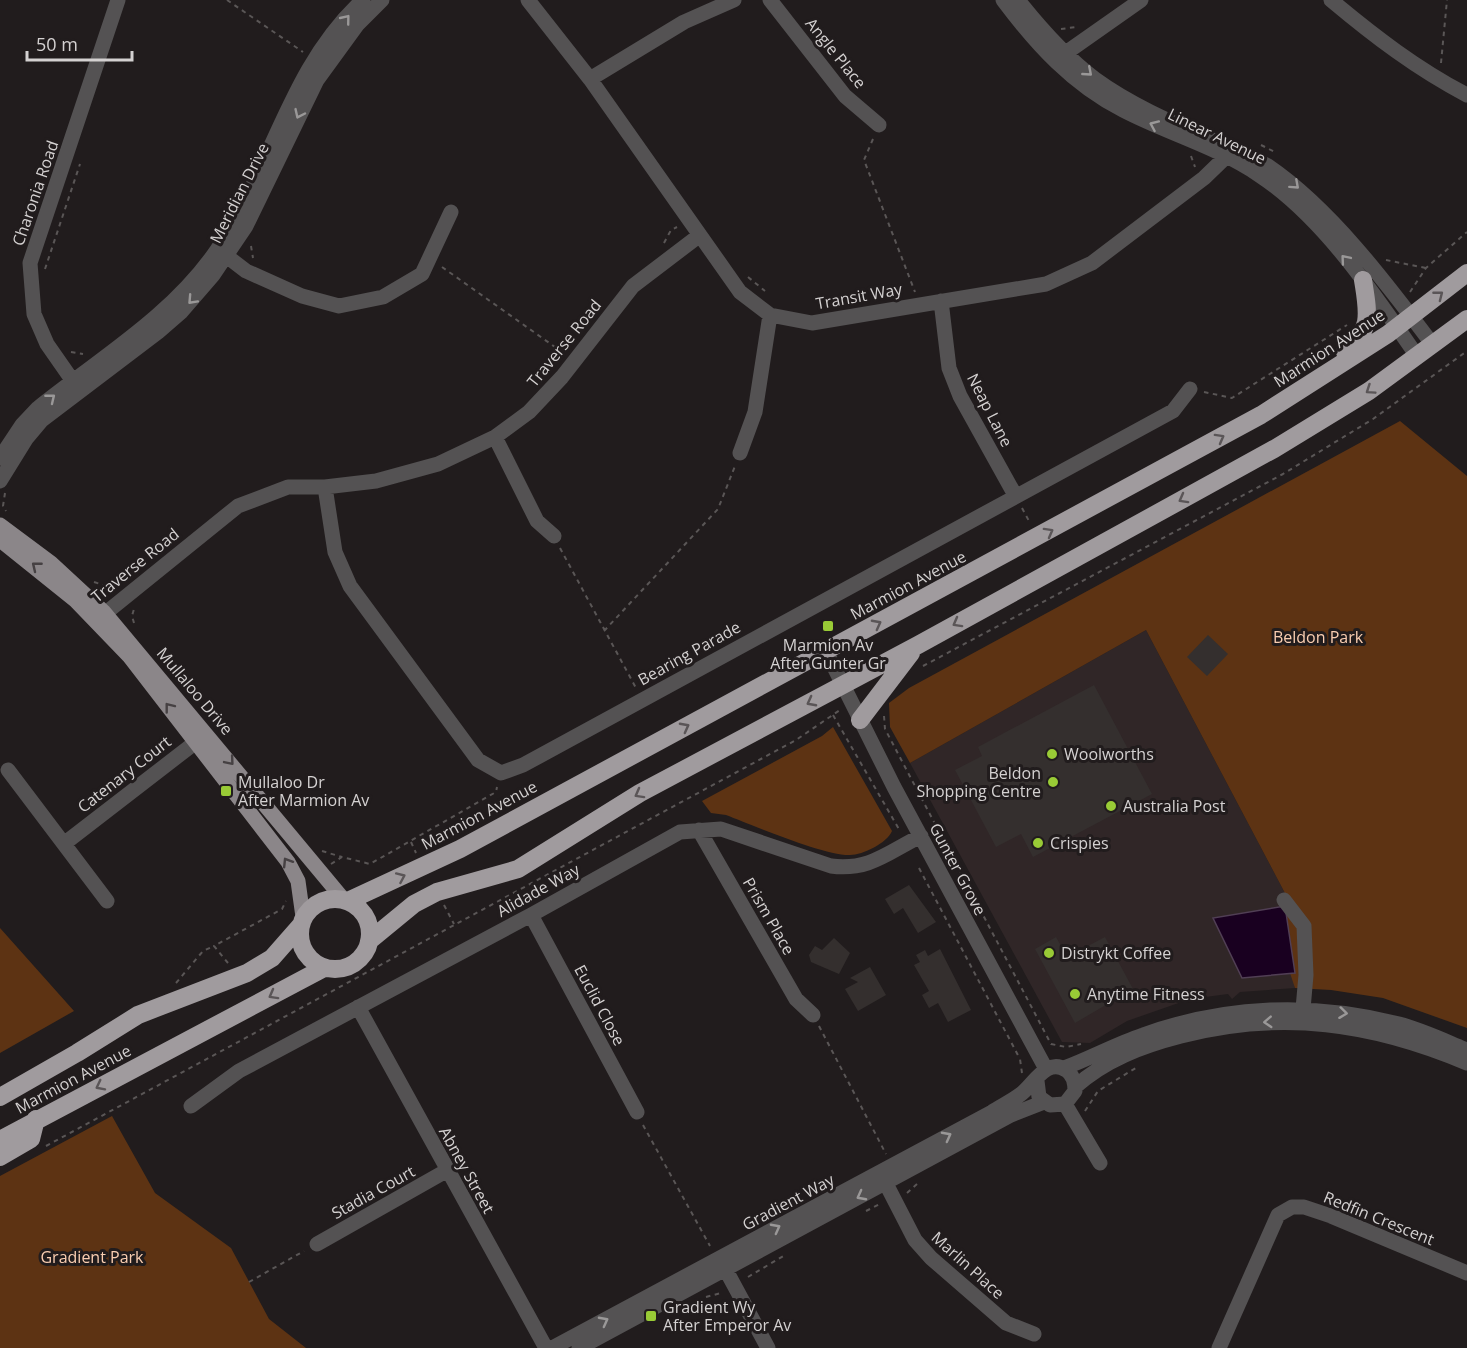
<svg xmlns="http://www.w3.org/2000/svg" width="1467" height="1348" viewBox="0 0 1467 1348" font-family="'Open Sans',sans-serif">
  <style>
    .built { fill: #302627 }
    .green { fill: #5d3313 }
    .water { fill: #190020; stroke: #513f55; stroke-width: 1.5 }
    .building { fill: #342f2e }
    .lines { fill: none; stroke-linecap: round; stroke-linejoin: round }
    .path { stroke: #5a5656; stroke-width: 2; stroke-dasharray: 4.5 4.5; stroke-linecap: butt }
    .minor { stroke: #545253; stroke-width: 15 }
    .major { stroke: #8b8689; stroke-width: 15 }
    .highway { stroke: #a09b9e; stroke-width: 18 }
    .oneway { stroke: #9a9898 }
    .oneway2 { stroke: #5a5557 }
    .oneway3 { stroke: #464143 }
    .poi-dot { fill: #99cb36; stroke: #211c1d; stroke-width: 2 }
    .labels { text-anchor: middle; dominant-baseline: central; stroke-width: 6; stroke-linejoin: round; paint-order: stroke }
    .street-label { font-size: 16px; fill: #d4d1d1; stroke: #211c1d }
    .park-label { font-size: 16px; fill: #faceb1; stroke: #211c1d }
    .poi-label { font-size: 16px; fill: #d4d1d1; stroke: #211c1d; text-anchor: start }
  </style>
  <rect width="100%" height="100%" fill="#211c1d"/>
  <!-- built -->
  <path class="built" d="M 1146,630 L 1287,897 L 1295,988 L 1240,992 L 1232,999 L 1228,994 L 1190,999 L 1127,1021 L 1090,1043 L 1062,1042 L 910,763 Z"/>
  <!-- green -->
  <path class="green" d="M 1400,421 L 1467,476 L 1467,1028 L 1383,998 L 1331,990 L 1295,988 L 1285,958 L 1280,906 L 1287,897 L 1146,630 L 910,763 L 890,727 L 889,703 L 909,688 Z
    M 833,727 L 892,831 C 887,843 863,855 850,855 C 825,856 752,825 726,815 L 711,813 L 702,801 L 822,736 Z
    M 0,928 L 74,1011 L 0,1053 Z
    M 112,1116 L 155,1193 L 231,1248 L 269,1319 L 306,1348 L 0,1348 L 0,1176 Z"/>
  <!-- water -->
  <path class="water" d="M 1285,906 L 1295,973 L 1242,978 L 1213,918 Z"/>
  <!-- building -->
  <path class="building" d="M 1208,635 L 1228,654 L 1207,676 L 1187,657 Z
    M 1094,685 L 1152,794 L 1033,857 L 1021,834 L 996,847 L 955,770 L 982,756 L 978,747 Z
    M 909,885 L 936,922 L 918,933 L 903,908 L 894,914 L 885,899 Z
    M 1056,937 L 1067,957 L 1105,937 L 1133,989 L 1075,1023 L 1035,949 Z
    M 834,938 L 850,953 L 839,974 L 811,962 L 809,955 L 815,946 L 822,950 Z
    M 940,949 L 971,1010 L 948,1022 L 938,1003 L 929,1008 L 922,995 L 929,991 L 914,965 L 920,962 L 916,955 L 925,950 L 928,956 Z
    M 870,967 L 886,995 L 858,1011 L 845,989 L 858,982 L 850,978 Z"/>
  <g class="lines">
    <!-- path -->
    <path class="path" d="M 227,0 L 303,52
      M 1061,29 L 1076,27
      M 1441,63 L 1447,0
      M 873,139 L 864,160 L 915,292
      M 1261,145 L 1277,153
      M 1191,156 L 1195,167
      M 664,243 L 671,230 L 677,227
      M 251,246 L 253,258
      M 1386,260 L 1426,268
      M 442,267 L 562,352
      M 45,269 L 80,164
      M 748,277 L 765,291
      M 1410,292 L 1426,268 L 1467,232
      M 71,352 L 83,354
      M 1204,392 L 1232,398 L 1347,325
      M 5,493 L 3,506 L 6,511
      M 1022,508 L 1029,521
      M 560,548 L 636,688
      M 94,582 L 106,586 L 124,578
      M 134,623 L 132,616 L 134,609
      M 604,631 L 718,509 L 735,466
      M 923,666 L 1283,474 L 1373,419 L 1467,351
      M 833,715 L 900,831
      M 884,716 L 885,729 L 1051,1044 L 1066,1047 L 1081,1044
      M 411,842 L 416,853
      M 322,851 L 342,857
      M 331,864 L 342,857 L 370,864 L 496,792 L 497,787
      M 919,868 L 1020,1059
      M 444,905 L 454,924
      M 228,963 L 214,946 L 282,909 L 286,901
      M 176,983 L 203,951 L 214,946
      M 819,1026 L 886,1154
      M 1022,1073 L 1020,1059 L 1023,1057
      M 1085,1111 L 1098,1091 L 1139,1066
      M 643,1125 L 710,1246
      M 46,1146 L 796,740 L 840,710
      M 907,1193 L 918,1183
      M 866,1211 L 880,1204
      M 748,1277 L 785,1255
      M 249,1282 L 304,1251
      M 706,1297 L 721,1293"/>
    <!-- minor -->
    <path class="minor" d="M 528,0 L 590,79 L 740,292 L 770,315 L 812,323 L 1046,284 L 1092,263 L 1204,178 L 1235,148
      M 770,0 L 845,96 L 879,125
      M 1003,0 C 1036,44 1073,85 1123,110 C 1167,133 1218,147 1259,175 C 1323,217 1374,294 1417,356
      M 1018,0 C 1041,29 1066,57 1095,79 C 1147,117 1212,137 1268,166 C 1331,209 1387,284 1433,345
      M 1331,0 C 1374,36 1417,69 1467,95
      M 1060,57 L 1141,0
      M 590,79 L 684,22 L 734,0
      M 220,251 L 246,271 L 302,296 L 339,306 L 383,297 L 422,274 L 451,212
      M 941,301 L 949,368 L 960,396 L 1015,495
      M 77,387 L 47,344 L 34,314 L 30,263 L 118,0
      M 495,437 L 537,521 L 554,536
      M 740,453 L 755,412 L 770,315
      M 0,458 L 22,425 L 38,408 C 99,359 172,316 217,250 C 271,170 290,66 363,0
      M 0,481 L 26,439 L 42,420 L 158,332 L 181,312 L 213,275 L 246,226 L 317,80 L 357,25 L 382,0
      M 325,487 L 335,552 L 350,586 L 478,760 L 501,773 L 523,765 L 1173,411 L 1190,389
      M 97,620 L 238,506 L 288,487 L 325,487 L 376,481 L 438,464 L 495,437 L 529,412 L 562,377 L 633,286 L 700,235
      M 826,651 L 894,787 L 1046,1069
      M 8,770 L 107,901
      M 699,830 L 796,999 L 813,1015
      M 65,843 L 205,735
      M 1284,900 L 1304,926 L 1306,975 L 1303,1009
      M 531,915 L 637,1112
      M 358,1007 L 546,1348
      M 1064,1068 C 1091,1058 1116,1044 1143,1035 C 1226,1005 1314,1002 1399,1024 C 1422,1030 1445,1041 1467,1050
      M 1075,1087 C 1105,1060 1142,1046 1181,1036 C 1282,1010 1372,1023 1467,1063
      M 1065,1104 L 1100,1163
      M 191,1106 L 239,1071 L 531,915 L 680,832 L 721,829 L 831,866 C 870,871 888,852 921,836
      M 881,1174 L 915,1240 L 931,1258 L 1006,1323 L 1034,1334
      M 317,1244 L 446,1171
      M 721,1261 L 768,1348
      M 552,1348 L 992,1112 C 1001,1106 1012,1101 1021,1094 C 1034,1084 1047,1057 1066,1070 C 1074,1075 1075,1083 1075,1091 L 1065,1104 L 1050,1105 L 1039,1097 L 1037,1081
      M 579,1348 L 1011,1115 L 1044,1102
      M 1219,1348 L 1278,1215 L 1292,1207 L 1304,1207 L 1331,1216 L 1467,1273"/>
    <!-- major -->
    <path class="major" d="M 0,525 L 51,563 L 104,612 L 344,900
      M 0,540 L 76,601 L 129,656 L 288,862 L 298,881 L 303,917"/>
    <!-- highway -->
    <path class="highway" d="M 1345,352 C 1373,330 1368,312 1363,280
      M 860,720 L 911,653
      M300 934a35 35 0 1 1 70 0a35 35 0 1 1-70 0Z
      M 348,901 L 460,849 L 1261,415 L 1388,334 L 1467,273
      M 369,941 L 414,904 L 437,892 L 518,869 L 640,793 L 918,645 L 1274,449 L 1369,391 L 1467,319
      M 0,1097 L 77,1053 L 138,1015 L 247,973 L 272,958 L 301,925
      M 0,1140 L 324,968
      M 0,1157 L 31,1139 L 36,1119"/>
  </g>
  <!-- one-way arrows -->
  <defs><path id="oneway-chevron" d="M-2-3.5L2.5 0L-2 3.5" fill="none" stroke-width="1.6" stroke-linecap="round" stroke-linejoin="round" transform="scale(1.5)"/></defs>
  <g class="oneway">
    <use href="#oneway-chevron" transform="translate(346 19) rotate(-51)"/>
    <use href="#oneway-chevron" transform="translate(1088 72) rotate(41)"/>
    <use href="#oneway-chevron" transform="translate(299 114) rotate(115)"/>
    <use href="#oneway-chevron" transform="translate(1154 125) rotate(-156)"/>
    <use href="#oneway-chevron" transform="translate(1295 185) rotate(42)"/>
    <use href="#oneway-chevron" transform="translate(1345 259) rotate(-130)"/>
    <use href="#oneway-chevron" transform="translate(192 300) rotate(133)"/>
    <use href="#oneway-chevron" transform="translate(51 398) rotate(-39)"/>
    <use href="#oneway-chevron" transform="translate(1343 1013) rotate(7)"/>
    <use href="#oneway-chevron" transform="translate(1268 1022) rotate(177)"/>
    <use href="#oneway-chevron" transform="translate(947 1136) rotate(-28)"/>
    <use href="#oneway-chevron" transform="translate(861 1196) rotate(152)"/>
    <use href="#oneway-chevron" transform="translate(776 1228) rotate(-28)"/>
    <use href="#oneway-chevron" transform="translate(604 1321) rotate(-28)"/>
  </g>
  <g class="oneway2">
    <use href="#oneway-chevron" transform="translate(1439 295) rotate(-38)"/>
    <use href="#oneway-chevron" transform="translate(1370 390) rotate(146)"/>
    <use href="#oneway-chevron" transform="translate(1220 438) rotate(-29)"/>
    <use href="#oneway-chevron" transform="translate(1183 499) rotate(151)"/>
    <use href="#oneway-chevron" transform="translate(1049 532) rotate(-29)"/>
    <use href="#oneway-chevron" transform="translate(957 623) rotate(151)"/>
    <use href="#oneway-chevron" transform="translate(877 624) rotate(-28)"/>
    <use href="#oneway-chevron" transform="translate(811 702) rotate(152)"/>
    <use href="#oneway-chevron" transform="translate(685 727) rotate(-28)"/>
    <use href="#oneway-chevron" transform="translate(639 794) rotate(151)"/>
    <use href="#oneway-chevron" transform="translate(401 877) rotate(-24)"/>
    <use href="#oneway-chevron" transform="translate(273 995) rotate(151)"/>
    <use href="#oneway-chevron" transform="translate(100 1086) rotate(153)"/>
  </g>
  <g class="oneway3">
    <use href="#oneway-chevron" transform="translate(36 566) rotate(-141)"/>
    <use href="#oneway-chevron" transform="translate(169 707) rotate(-128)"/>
    <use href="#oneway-chevron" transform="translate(230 761) rotate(50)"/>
    <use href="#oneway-chevron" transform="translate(287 862) rotate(-122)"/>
  </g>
  <!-- markers -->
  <g class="poi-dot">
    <rect x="822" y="620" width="12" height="12" rx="3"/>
    <circle cx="1052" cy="754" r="6"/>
    <circle cx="1053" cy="782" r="6"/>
    <rect x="220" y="785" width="12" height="12" rx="3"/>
    <circle cx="1111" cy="806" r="6"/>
    <circle cx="1038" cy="843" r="6"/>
    <circle cx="1049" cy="953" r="6"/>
    <circle cx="1075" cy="994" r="6"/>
    <rect x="645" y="1310" width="12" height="12" rx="3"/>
  </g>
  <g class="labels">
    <!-- street labels -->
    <g class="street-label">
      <text transform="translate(836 53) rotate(51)">Angle Place</text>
      <text transform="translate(1217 136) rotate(26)">Linear Avenue</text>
      <text transform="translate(35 193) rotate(-71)">Charonia Road</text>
      <text transform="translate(239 193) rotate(-63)">Meridian Drive</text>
      <text transform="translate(859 296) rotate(-10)">Transit Way</text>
      <text transform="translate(564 343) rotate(-51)">Traverse Road</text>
      <text transform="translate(1329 348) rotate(-33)">Marmion Avenue</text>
      <text transform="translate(990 410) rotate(63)">Neap Lane</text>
      <text transform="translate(135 565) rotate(-39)">Traverse Road</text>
      <text transform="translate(908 585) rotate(-28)">Marmion Avenue</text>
      <text transform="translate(689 653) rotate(-29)">Bearing Parade</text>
      <text transform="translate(195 691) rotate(50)">Mullaloo Drive</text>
      <text transform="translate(124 774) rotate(-38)">Catenary Court</text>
      <text transform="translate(479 815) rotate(-28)">Marmion Avenue</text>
      <text transform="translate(958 869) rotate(62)">Gunter Grove</text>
      <text transform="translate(538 890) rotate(-29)">Alidade Way</text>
      <text transform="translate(769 916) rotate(60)">Prism Place</text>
      <text transform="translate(600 1005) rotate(62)">Euclid Close</text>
      <text transform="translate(73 1079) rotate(-28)">Marmion Avenue</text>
      <text transform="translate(467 1170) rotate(61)">Abney Street</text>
      <text transform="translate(373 1192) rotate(-29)">Stadia Court</text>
      <text transform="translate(788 1202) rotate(-28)">Gradient Way</text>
      <text transform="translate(1379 1218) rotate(22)">Redfin Crescent</text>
      <text transform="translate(968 1265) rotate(42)">Marlin Place</text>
    </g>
    <!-- park labels -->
    <g class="park-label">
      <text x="1318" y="637">Beldon Park</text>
      <text x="92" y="1257">Gradient Park</text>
    </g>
    <!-- poi labels -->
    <g class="poi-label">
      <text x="828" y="645" text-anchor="middle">Marmion Av<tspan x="828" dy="18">After Gunter Gr</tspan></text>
      <text x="1064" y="754">Woolworths</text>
      <text x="1041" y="773" text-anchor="end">Beldon<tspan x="1041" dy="18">Shopping Centre</tspan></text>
      <text x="238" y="782">Mullaloo Dr<tspan x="238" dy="18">After Marmion Av</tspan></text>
      <text x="1123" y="806">Australia Post</text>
      <text x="1050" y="843">Crispies</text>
      <text x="1061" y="953">Distrykt Coffee</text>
      <text x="1087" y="994">Anytime Fitness</text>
      <text x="663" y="1307">Gradient Wy<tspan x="663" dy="18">After Emperor Av</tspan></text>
    </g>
  </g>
  <!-- scale -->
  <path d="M27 51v9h105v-9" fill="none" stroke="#d4d1d1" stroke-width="3"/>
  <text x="36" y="51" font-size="18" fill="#d4d1d1" stroke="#211c1d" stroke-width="4.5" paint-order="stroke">50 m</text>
</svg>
